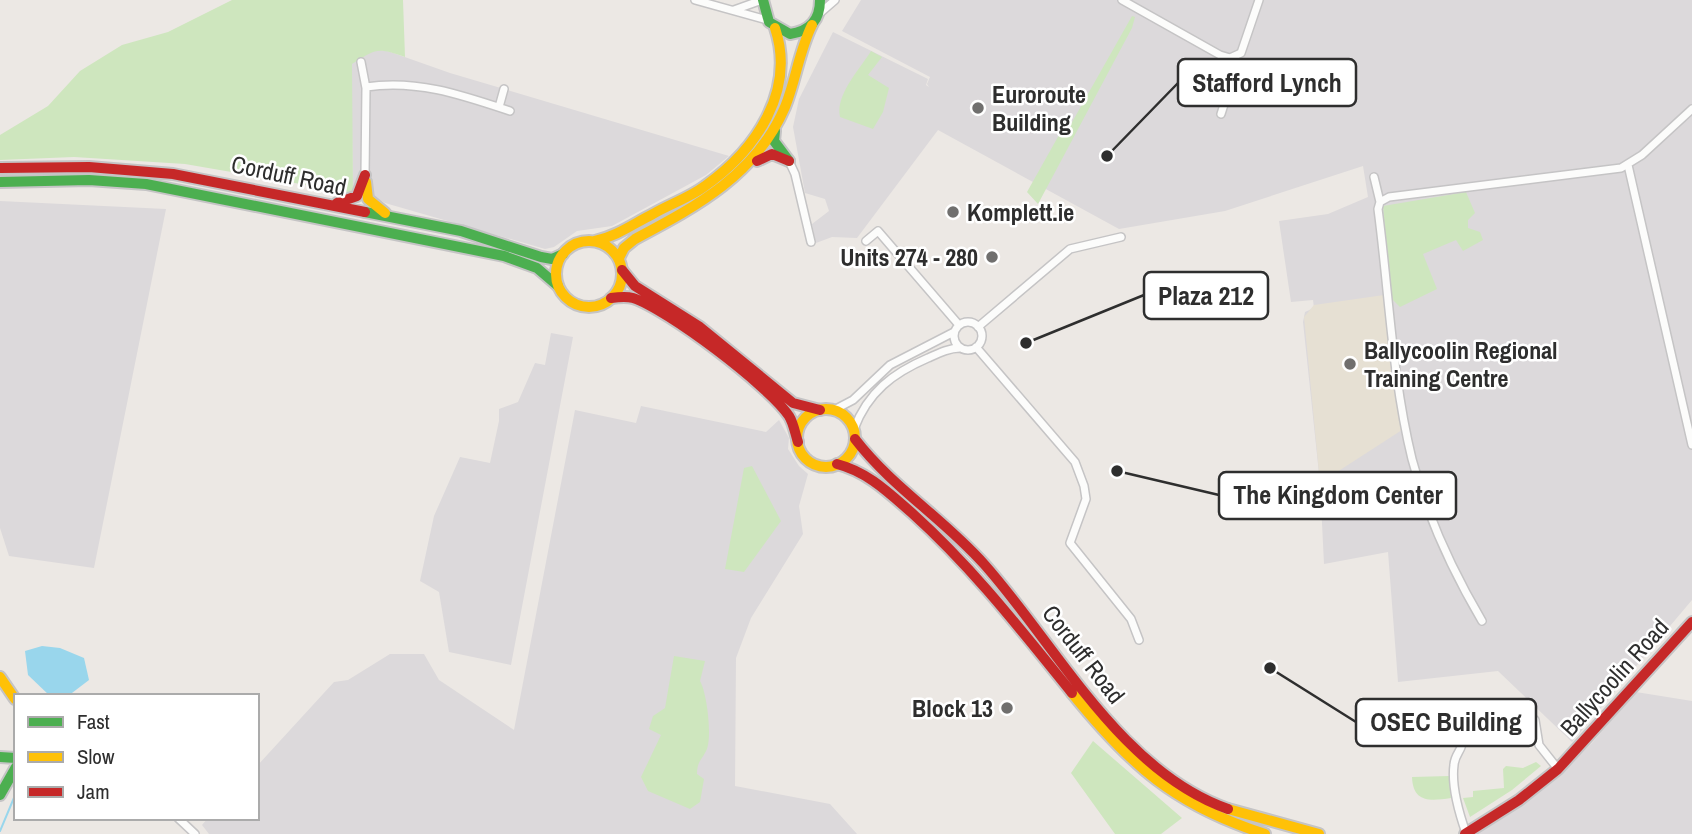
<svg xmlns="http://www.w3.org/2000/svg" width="1692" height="834" viewBox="0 0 1692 834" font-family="'Archivo Narrow',sans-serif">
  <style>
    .industrial { fill: #dcd9db }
    .education { fill: #e6e0d3 }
    .green { fill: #cee6be }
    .water { fill: #99d6ec }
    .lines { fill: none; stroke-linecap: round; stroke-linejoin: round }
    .stream { stroke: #99d6ec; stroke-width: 2 }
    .street-casing { stroke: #c5c4c5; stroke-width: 10 }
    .fast-casing { stroke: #c5c4c5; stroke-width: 14 }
    .slow-casing { stroke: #c5c4c5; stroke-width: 14 }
    .jam-casing { stroke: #c5c4c5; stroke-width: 14 }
    .street { stroke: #fcfcfb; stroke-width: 7 }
    .fast { stroke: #4caf50; stroke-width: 10 }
    .slow { stroke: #ffc107; stroke-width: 10 }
    .jam { stroke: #c62828; stroke-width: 10 }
    .poi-dot { fill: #706f6e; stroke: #fff; stroke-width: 2.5 }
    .labels { text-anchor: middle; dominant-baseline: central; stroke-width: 5; stroke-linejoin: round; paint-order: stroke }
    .poi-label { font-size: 24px; font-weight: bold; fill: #2e2e2e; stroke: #fff; text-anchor: start }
    .street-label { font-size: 24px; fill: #2e2e2e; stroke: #fff }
    .leader { fill: none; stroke: #2e2e2e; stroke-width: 2.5 }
    .callout-dot { fill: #2e2e2e; stroke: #fff; stroke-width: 2.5 }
    .callout { fill: #fff; stroke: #2e2e2e; stroke-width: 2.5 }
    .callout-label { font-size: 26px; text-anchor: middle; font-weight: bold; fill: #2e2e2e }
  </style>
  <rect width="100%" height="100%" fill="#ece8e4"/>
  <!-- industrial -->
  <path class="industrial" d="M 861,0 L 1692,0 L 1692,600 L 1572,742 L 1498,671 L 1398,682 L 1388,552 L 1324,564 L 1320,483 L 1303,322 L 1305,312 L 1314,308 L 1313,300 L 1291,302 L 1279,221 L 1328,214 L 1368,197 L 1363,166 L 1225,211 L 1119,229 L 938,130 L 857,238 L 832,237 L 816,243 L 812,224 L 829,211 L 825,199 L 805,193 L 793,127 L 799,99 L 833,32 L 928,79 L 926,85 L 929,87 L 927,84 L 930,77 L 842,31 Z
    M 382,49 L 450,73 L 729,156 L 706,175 L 612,226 L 577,231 L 554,247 L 545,249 L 385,203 L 371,195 L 353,193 L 351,64 L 372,50 Z
    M 0,201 L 166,209 L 94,568 L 9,556 L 0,528 Z
    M 551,333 L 573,337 L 511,665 L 449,652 L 439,592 L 420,581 L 434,516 L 460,457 L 490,463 L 499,421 L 499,409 L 518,402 L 535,363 L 545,365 Z
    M 641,406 L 766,432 L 779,420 L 789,438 L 788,449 L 799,466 L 808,474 L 799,506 L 803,534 L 751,618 L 736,658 L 735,786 L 830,804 L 857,834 L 209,834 L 202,825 L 208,818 L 257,818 L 257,766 L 334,682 L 348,680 L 390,654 L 424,654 L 439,680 L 514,730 L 575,410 L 636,423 Z
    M 1636,692 L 1692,701 L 1692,834 L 1477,834 L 1561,772 L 1592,743 Z"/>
  <!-- education -->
  <path class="education" d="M 1384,295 L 1402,430 L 1320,483 L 1304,317 L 1314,305 Z"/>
  <!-- green -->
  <path class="green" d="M 232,0 L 403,0 L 405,57 C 376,47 377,49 352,64 L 353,193 L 185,164 L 74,157 L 0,160 L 0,135 L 48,106 L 80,71 L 122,45 L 168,32 Z
    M 1132,16 L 1135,17 L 1132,28 L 1038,204 L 1027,192 L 1059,135 L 1071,124 Z
    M 871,51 L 882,57 L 868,75 L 889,88 L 883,112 L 873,129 L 840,117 C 835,95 860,69 871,51 Z
    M 1466,192 L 1475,213 L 1468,220 L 1468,228 L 1480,232 L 1483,240 L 1463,251 L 1456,240 L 1423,254 L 1437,289 L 1400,307 L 1390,297 L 1383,206 Z
    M 752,466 L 781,521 L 744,572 L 725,569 L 744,468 Z
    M 674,656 L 705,661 L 700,681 C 707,693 712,735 707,749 C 702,760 697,761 697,774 L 704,779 L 700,802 L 690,809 L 648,791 L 641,777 L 661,735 L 649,729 L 653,716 L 665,708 Z
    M 1093,741 L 1182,818 L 1161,834 L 1115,834 L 1071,773 Z
    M 1536,762 L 1541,766 L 1512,790 L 1470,817 L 1463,798 L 1473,797 L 1473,791 L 1504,788 L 1503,769 L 1506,766 L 1523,768 Z
    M 1449,776 L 1451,798 C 1430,801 1413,803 1412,777 Z"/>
  <!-- water -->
  <path class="water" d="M 42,646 L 60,648 L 84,658 L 89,680 L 68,696 L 50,696 L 28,675 L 25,651 Z"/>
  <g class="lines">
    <!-- stream -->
    <path class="stream" d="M 77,694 L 78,696
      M 0,831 L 16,793"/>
    <defs>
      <path id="street" d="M 695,0 L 767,20
        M 1122,0 L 1220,55 L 1230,58 L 1241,53 L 1259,0
        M 734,10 L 762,0
        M 820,13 L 835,0
        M 361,62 L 366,88 L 365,175
        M 366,87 C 416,79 462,95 510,111
        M 499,107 L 504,89
        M 1221,114 L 1235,70 L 1234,57
        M 789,161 L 795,174 L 811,242
        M 1628,165 L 1692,445
        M 1374,177 L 1380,202 L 1378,209 C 1389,292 1392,377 1412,459 C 1427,516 1452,570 1482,621
        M 1380,202 L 1389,197 L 1621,168 L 1642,155 L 1692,109
        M 866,241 L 878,231 L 959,325
        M954 336a14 14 0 1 1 28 0a14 14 0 1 1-28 0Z
        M 978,327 L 1070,249 L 1121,237
        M 976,347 L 1075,462 L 1084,486 L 1086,499 L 1070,543 L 1131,619 L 1139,640
        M 834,410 L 853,400 L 890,365 L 954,332
        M 854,429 C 868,392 893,373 928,358 C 939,353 949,348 960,348
        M 1529,716 L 1535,720 L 1539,745 L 1558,769
        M 1462,733 C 1465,751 1455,751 1454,765 C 1451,787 1459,813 1466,833
        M 178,818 L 195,834"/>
      <path id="fast" d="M 763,0 L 769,22 L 790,34 C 810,31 820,20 820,0
        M 775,131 L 774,141 L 789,161
        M 0,182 L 89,180 L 146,184 L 504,256 L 537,268 L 558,286
        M 365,212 L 461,231 L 541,257 L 552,259 L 563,254
        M 0,757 L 16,758
        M 0,795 L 16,767"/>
      <path id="slow" d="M 366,182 L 368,199 L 385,213
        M556 274a33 33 0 1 1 66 0a33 33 0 1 1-66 0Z
        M 595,241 C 617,236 633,224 653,214 C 670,204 689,198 705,186 C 756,150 796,91 775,28
        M 619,258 L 624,248 L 635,239 C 697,206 756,175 785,107 C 796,80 799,51 812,25
        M797 438a29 29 0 1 1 58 0a29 29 0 1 1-58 0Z
        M 0,677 L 15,699
        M 1072,693 C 1131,766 1175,805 1265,834
        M 1228,809 L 1319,834"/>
      <path id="jam" d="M 757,161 L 772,154 L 789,161
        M 0,168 L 89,167 L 173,174 L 365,212
        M 337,203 L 357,196 L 365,175
        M 622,270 L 635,286 L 700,327 L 793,403 L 820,410
        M 611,298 C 618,297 626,296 633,298 C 667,309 769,386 789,416 C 794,424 795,434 798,442
        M 855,439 C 892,487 944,519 984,564 C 1057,646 1120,771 1228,809
        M 837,464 C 868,472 889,493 912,513 C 973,568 1021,630 1072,693
        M 1465,834 L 1519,800 L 1558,769 L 1692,622"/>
    </defs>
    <!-- street casing -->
    <use href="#street" class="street-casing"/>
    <!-- fast casing -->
    <use href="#fast" class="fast-casing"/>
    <!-- slow casing -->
    <use href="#slow" class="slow-casing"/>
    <!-- jam casing -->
    <use href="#jam" class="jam-casing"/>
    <!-- street -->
    <use href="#street" class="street"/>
    <!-- fast -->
    <use href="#fast" class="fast"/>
    <!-- slow -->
    <use href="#slow" class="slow"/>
    <!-- jam -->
    <use href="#jam" class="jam"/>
  </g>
  <!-- markers -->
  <g class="poi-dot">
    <circle cx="978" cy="108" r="7"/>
    <circle cx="953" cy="212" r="7"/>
    <circle cx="992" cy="257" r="7"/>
    <circle cx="1350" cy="364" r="7"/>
    <circle cx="1007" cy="708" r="7"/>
  </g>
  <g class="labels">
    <!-- poi labels -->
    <g class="poi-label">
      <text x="992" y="94">Euroroute<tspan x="992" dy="28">Building</tspan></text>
      <text x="967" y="212">Komplett.ie</text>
      <text x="978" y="257" text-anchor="end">Units 274 - 280</text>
      <text x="1364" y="350">Ballycoolin Regional<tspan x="1364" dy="28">Training Centre</tspan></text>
      <text x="993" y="708" text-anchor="end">Block 13</text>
    </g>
    <!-- street labels -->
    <g class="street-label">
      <text transform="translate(289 175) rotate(12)">Corduff Road</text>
      <text transform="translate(1084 654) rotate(52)">Corduff Road</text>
      <text transform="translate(1614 677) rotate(-48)">Ballycoolin Road</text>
    </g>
  </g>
  <!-- callouts -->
  <path class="leader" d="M1107 156L1178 83M1026 343L1144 295M1117 471L1219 495M1270 668L1356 722"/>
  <g class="callout-dot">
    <circle cx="1107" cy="156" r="7"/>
    <circle cx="1026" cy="343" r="7"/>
    <circle cx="1117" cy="471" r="7"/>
    <circle cx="1270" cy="668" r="7"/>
  </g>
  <g class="callout">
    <rect x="1178" y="59" width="178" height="47" rx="7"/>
    <rect x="1144" y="272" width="124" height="47" rx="7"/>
    <rect x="1219" y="472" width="237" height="47" rx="7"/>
    <rect x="1356" y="699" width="180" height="47" rx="7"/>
  </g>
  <g class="callout-label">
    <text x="1267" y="92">Stafford Lynch</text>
    <text x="1206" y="305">Plaza 212</text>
    <text x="1338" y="504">The Kingdom Center</text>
    <text x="1446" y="731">OSEC Building</text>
  </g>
  <!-- legend -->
  <rect x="14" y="694" width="245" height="126" fill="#ffffff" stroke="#ababab" stroke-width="2"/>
  <rect x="28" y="717" width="35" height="10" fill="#4caf50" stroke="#ababab" stroke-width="2"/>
  <text x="77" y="729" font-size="21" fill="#2e2e2e">Fast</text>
  <rect x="28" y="752" width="35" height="10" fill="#ffc107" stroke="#ababab" stroke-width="2"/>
  <text x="77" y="764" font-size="21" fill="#2e2e2e">Slow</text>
  <rect x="28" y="787" width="35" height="10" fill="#c62828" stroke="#ababab" stroke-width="2"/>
  <text x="77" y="799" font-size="21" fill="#2e2e2e">Jam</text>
</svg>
